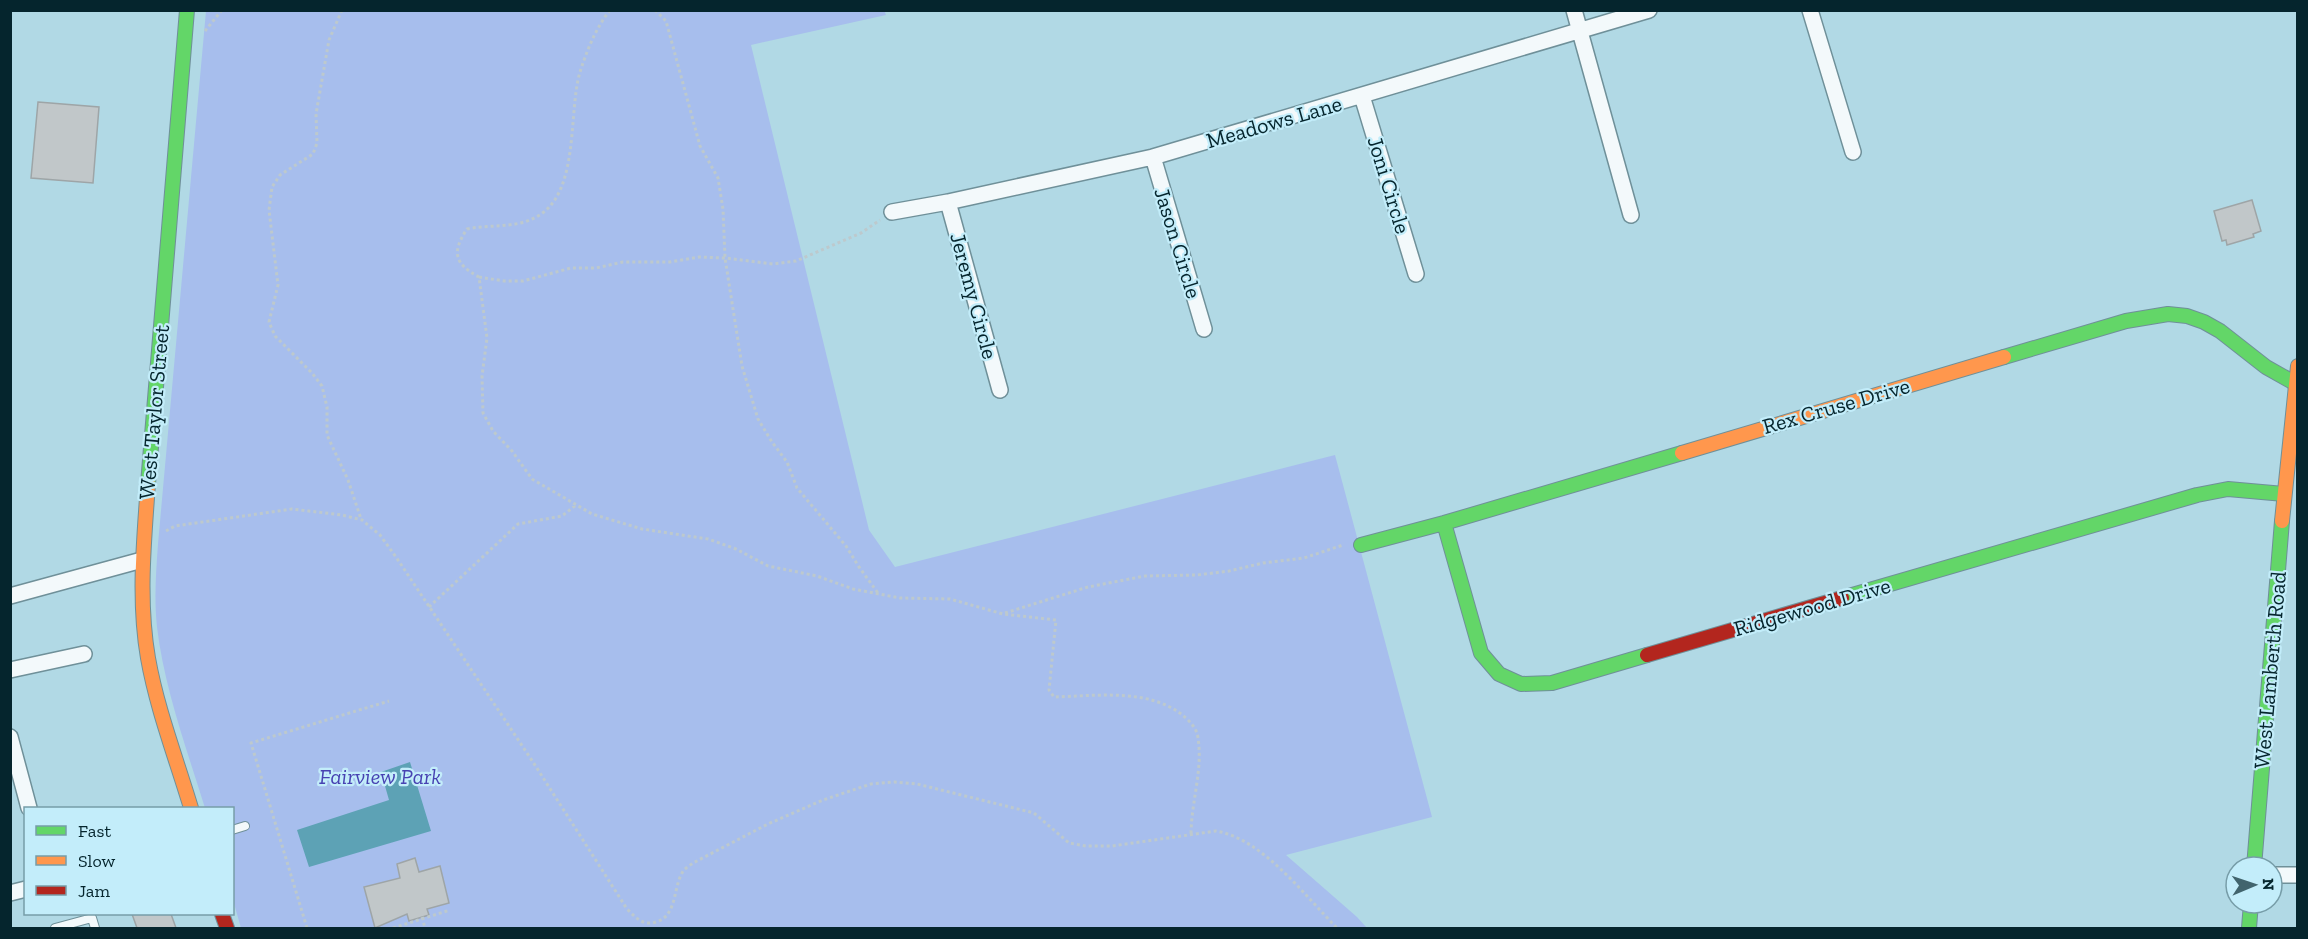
<svg xmlns="http://www.w3.org/2000/svg" width="2308" height="939" viewBox="0 0 2308 939" font-family="'Zilla Slab',serif">
  <style>
    .green { fill: #a7beed }
    .water { fill: #5da2b5 }
    .building { fill: #c1c7c9; stroke: #9ea5a7; stroke-width: 1.5 }
    .lines { fill: none; stroke-linecap: round; stroke-linejoin: round }
    .lane-casing { stroke: #6f9099; stroke-width: 10 }
    .street-casing { stroke: #6f9099; stroke-width: 18 }
    .fast-casing { stroke: #6f9099; stroke-width: 16 }
    .slow-casing { stroke: #6f9099; stroke-width: 16 }
    .jam-casing { stroke: #6f9099; stroke-width: 16 }
    .path { stroke: #bdc9cd; stroke-width: 3; stroke-dasharray: 3 3; stroke-linecap: butt }
    .lane { stroke: #f3f9fb; stroke-width: 8 }
    .street { stroke: #f3f9fb; stroke-width: 15 }
    .fast { stroke: #63d668; stroke-width: 14 }
    .slow { stroke: #ff974d; stroke-width: 14 }
    .jam { stroke: #b3261e; stroke-width: 14 }
    .labels { text-anchor: middle; dominant-baseline: central; stroke-width: 4.5; stroke-linejoin: round; paint-order: stroke }
    .street-label { font-size: 22px; fill: #05252d; stroke: #c3edfa }
    .park-label { font-size: 22px; font-style: italic; fill: #4742b2; stroke: #c3edfa }
  </style>
  <rect width="100%" height="100%" fill="#b1d9e5"/>
  <!-- green -->
  <path class="green" d="M 884,10 L 886,15 L 751,45 L 869,530 L 895,567 L 1335,455 L 1432,817 L 1286,855 L 1357,917 L 1367,928 L 241,928 L 233,900 L 232,808 L 205,808 C 187,750 164,687 157,627 C 154,599 156,572 158,544 L 206,11 Z"/>
  <!-- water -->
  <path class="water" d="M 410,762 L 431,831 L 309,867 L 297,830 L 389,800 L 381,772 Z"/>
  <!-- building -->
  <path class="building" d="M 38,102 L 99,107 L 93,183 L 31,178 Z
    M 2252,200 L 2261,231 L 2253,234 L 2254,237 L 2227,245 L 2226,240 L 2222,241 L 2214,211 Z
    M 415,858 L 419,872 L 440,866 L 449,903 L 427,909 L 429,915 L 409,921 L 407,914 L 375,928 L 364,887 L 400,878 L 397,864 Z
    M 132,914 L 171,914 L 176,928 L 137,928 Z"/>
  <g class="lines">
    <defs>
      <path id="lane" d="M 232,830 L 245,826
        M 55,928 L 92,918 L 95,928"/>
      <path id="street" d="M 1574,10 L 1631,215
        M 1810,10 L 1853,152
        M 1362,96 L 1416,274
        M 1153,157 L 1204,329
        M 948,202 L 1000,390
        M 892,212 L 948,202 L 1153,157 L 1649,10
        M 10,596 L 142,560
        M 10,670 L 84,654
        M 10,737 L 29,808
        M 2272,875 L 2298,875
        M 10,893 L 26,889"/>
      <path id="fast" d="M 2004,357 L 2126,321 L 2168,314 L 2187,316 L 2204,322 L 2220,331 L 2266,367 L 2298,385
        M 148,484 L 187,10
        M 1444,523 L 1481,653 L 1499,674 L 1521,684 L 1552,683 L 1647,655
        M 1361,545 L 1444,523 L 1682,453
        M 1842,598 L 2197,495 L 2228,489 L 2284,494
        M 2254,867 L 2282,521
        M 2249,928 L 2251,903"/>
      <path id="slow" d="M 1682,453 L 2004,357
        M 148,484 C 144,541 138,600 148,658 C 157,709 176,758 191,808
        M 2282,521 L 2298,366"/>
      <path id="jam" d="M 1647,655 L 1842,598
        M 222,914 L 227,928"/>
    </defs>
    <!-- lane casing -->
    <use href="#lane" class="lane-casing"/>
    <!-- street casing -->
    <use href="#street" class="street-casing"/>
    <!-- fast casing -->
    <use href="#fast" class="fast-casing"/>
    <!-- slow casing -->
    <use href="#slow" class="slow-casing"/>
    <!-- jam casing -->
    <use href="#jam" class="jam-casing"/>
    <!-- path -->
    <path class="path" d="M 342,10 L 329,40 L 316,114 L 317,143 L 313,154 L 280,175 L 272,187 L 269,210 L 278,285 L 269,322 L 275,336 L 312,373 L 322,386 L 327,407 L 327,435 L 348,480 L 361,519
      M 610,10 C 596,28 587,50 580,72 C 568,112 580,192 538,216 C 516,229 491,224 467,229 C 451,253 455,264 479,277 L 487,338 L 482,376 L 483,413 L 493,431 L 512,451 L 532,479 L 592,514 L 642,529 L 708,539 L 736,549 L 768,566 L 817,576 L 853,589 L 900,598 L 950,599 L 1003,614 L 1056,620 L 1049,690 L 1054,697 C 1096,696 1153,687 1187,719 C 1193,725 1197,730 1198,738 C 1203,770 1191,803 1191,835
      M 655,10 L 666,21 L 700,146 L 718,178 L 723,209 L 725,258 L 742,366 L 758,419 L 772,442 L 787,462 L 797,488 L 846,546 L 859,567 L 878,593
      M 205,31 L 222,10
      M 479,277 L 504,281 L 523,281 L 571,268 L 596,268 L 623,262 L 670,262 L 699,257 L 725,258 L 773,264 L 796,261 L 861,233 L 880,220
      M 166,531 L 175,526 L 292,509 L 342,515 L 362,520 L 380,535 L 396,557 L 533,762 L 627,909 C 636,918 643,926 656,922 C 677,916 673,889 682,873 C 684,869 689,866 693,863 L 768,824 L 823,800 L 871,784 L 895,782 L 917,784 L 1034,813 L 1069,843 L 1086,846 L 1112,846 L 1216,831 C 1263,839 1304,895 1337,928
      M 429,607 L 518,524 L 562,516 L 576,505
      M 1005,613 L 1088,587 L 1145,576 L 1197,575 L 1229,571 L 1263,563 L 1304,558 L 1343,545
      M 422,917 L 425,928
      M 307,928 L 251,743 L 389,701
      M 393,928 L 450,910"/>
    <!-- lane -->
    <use href="#lane" class="lane"/>
    <!-- street -->
    <use href="#street" class="street"/>
    <!-- fast -->
    <use href="#fast" class="fast"/>
    <!-- slow -->
    <use href="#slow" class="slow"/>
    <!-- jam -->
    <use href="#jam" class="jam"/>
  </g>
  <g class="labels">
    <!-- street labels -->
    <g class="street-label">
      <text transform="translate(1274 122) rotate(-16)">Meadows Lane</text>
      <text transform="translate(1389 185) rotate(73)">Joni Circle</text>
      <text transform="translate(1178 243) rotate(73)">Jason Circle</text>
      <text transform="translate(974 296) rotate(75)">Jeremy Circle</text>
      <text transform="translate(1836 406) rotate(-16)">Rex Cruse Drive</text>
      <text transform="translate(154 412) rotate(-85)">West Taylor Street</text>
      <text transform="translate(1812 607) rotate(-16)">Ridgewood Drive</text>
      <text transform="translate(2270 670) rotate(-85)">West Lamberth Road</text>
    </g>
    <!-- park labels -->
    <g class="park-label">
      <text x="380" y="776">Fairview Park</text>
    </g>
  </g>
  <!-- border -->
  <rect width="2308" height="939" fill="none" stroke="#05252d" stroke-width="24"/>
  <!-- legend -->
  <rect x="24" y="807" width="210" height="108" fill="#c3edfa" stroke="#779da8" stroke-width="1.5"/>
  <rect x="36" y="826" width="30" height="9" fill="#63d668" stroke="#779da8" stroke-width="1.5"/>
  <text x="78" y="837" font-size="18" fill="#05252d">Fast</text>
  <rect x="36" y="856" width="30" height="9" fill="#ff974d" stroke="#779da8" stroke-width="1.5"/>
  <text x="78" y="867" font-size="18" fill="#05252d">Slow</text>
  <rect x="36" y="886" width="30" height="9" fill="#b3261e" stroke="#779da8" stroke-width="1.5"/>
  <text x="78" y="897" font-size="18" fill="#05252d">Jam</text>
  <!-- north arrow -->
  <g transform="translate(2254 885) rotate(88)"><circle r="28" fill="#c3edfa" stroke="#779da8" stroke-width="1.5"/>
  <path d="M0-4.5L10 22L0 15L-10 22Z" fill="#41646d"/>
  <text y="-9" font-size="16" font-weight="bold" text-anchor="middle" fill="#05252d">N</text>
  </g>
</svg>
